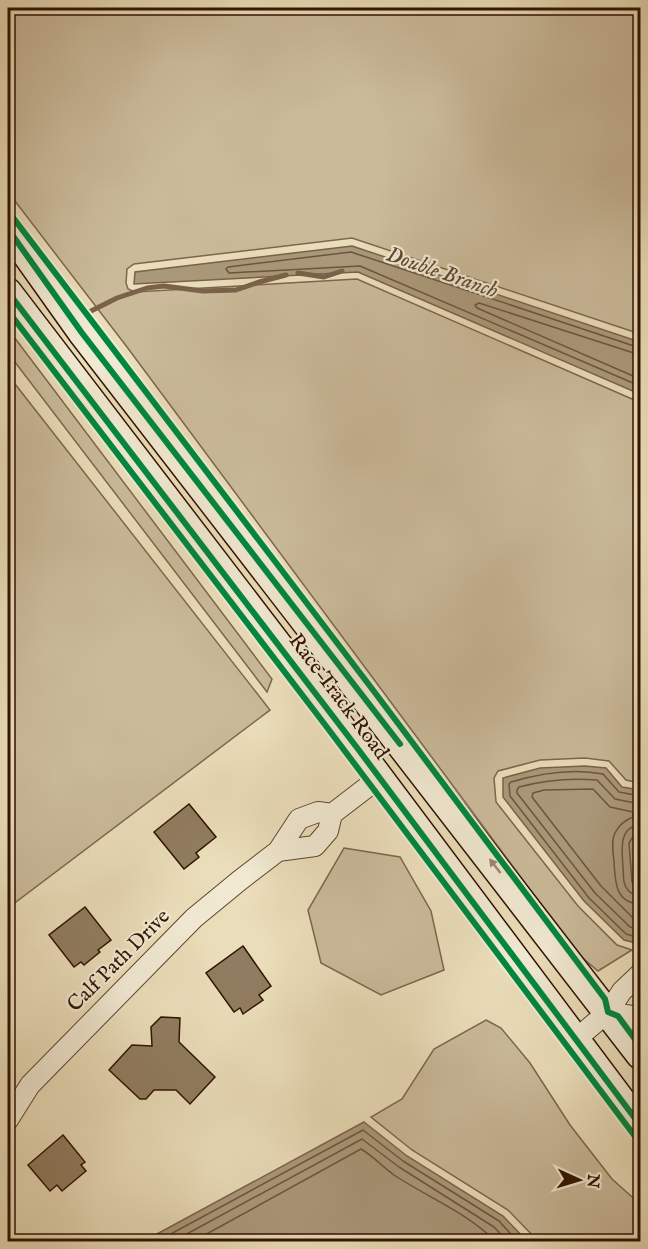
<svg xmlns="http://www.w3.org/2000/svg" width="648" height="1249" viewBox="0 0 648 1249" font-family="'IM FELL English',serif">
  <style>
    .green { fill: #caba9a; stroke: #7c664d; stroke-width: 1.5 }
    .water { fill: #aa987a; stroke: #796249; stroke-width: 1.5 }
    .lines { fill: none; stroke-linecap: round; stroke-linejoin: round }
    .shore { stroke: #6c553d; stroke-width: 1.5 }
    .stream { stroke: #796249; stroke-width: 5 }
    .building { fill: #907c60; stroke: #2f1200; stroke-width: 1.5 }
    .street-casing { stroke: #5e452e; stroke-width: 22 }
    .secondary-casing { stroke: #2f1200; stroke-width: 30 }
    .street { stroke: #f1e9d2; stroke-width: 20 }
    .secondary { stroke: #f1e9d2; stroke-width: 27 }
    .cycleway-casing { stroke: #f1e9d2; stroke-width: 10 }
    .cycleway { stroke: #00873e; stroke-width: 6 }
    .oneway { fill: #9a8874 }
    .labels { text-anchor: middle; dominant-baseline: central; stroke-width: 4.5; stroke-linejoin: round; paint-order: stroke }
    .street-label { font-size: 21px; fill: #2f1200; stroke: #f1e9d2 }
    .water-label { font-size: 22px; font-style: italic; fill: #604831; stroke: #f1e9d2 }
  </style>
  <rect width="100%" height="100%" fill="#eaddb9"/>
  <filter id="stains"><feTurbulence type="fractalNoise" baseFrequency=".00333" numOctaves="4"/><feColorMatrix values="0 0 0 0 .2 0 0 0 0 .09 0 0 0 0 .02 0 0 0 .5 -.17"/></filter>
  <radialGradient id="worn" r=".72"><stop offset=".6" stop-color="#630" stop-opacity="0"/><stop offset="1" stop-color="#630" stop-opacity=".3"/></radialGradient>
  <!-- green -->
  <path class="green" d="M 8,8 L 640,8 L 640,334 L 352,238 L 134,264 L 127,269 L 126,283 L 128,289 L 135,292 L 357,279 L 632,399 L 640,399 L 640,783 L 626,780 L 609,761 L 585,758 L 540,760 L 498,771 L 494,778 L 496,802 L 578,906 L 617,945 L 632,950 L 598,971 L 578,954 L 127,347 L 8,192 Z
    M 8,329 L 272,679 L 267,692 L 8,353 Z
    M 8,375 L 270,710 L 8,908 Z
    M 344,848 L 400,857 L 431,911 L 444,970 L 381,995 L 321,963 L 308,910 Z
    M 486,1020 L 501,1028 L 530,1063 L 570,1125 L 612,1179 L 640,1204 L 640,1241 L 538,1241 L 508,1210 L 412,1150 L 371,1117 L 402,1099 L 434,1049 Z"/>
  <!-- water -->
  <path class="water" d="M 352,246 L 640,342 L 640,392 L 635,392 L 358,272 L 134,284 L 135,272 Z
    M 585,766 L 606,768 L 622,787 L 640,790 L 640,835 L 635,843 L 637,881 L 640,882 L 640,944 L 624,940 L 584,901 L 503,797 L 503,778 L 540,768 Z
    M 364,1122 L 407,1156 L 503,1216 L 527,1241 L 144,1241 Z"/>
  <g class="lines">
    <!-- shore -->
    <path class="shore" d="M 640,348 L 351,252 L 228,267 L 226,269 L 229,273 L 360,266 L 640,386
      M 640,355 L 479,303 L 475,305 L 477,308 L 640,379
      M 640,796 L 619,792 L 603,774 C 572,768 541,773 511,782 L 509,784 L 510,796 L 589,898 L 626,934 L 640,938
      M 640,804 L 615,799 L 597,780 C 571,778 545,780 519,787 L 517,790 L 517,793 L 595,893 L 630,927 L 640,930
      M 640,825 C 618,827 622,851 623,867 C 624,875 622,884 628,890 C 631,894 635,895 640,895
      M 640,833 L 634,835 L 629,843 L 632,882 L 635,886 L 640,888
      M 640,904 C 615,903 615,881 614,861 C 613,852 611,841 615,833 C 619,825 625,820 633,817 L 633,812 L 610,807 L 593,789 L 544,790 L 533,793 L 532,797 L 601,886 L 634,919 L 640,921
      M 156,1242 L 363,1130 L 403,1161 L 499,1221 L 518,1242
      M 172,1242 L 362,1139 L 399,1167 L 494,1227 L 508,1242
      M 192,1242 L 361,1149 C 373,1156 383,1167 394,1175 C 427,1197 468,1213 496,1242"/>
    <!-- stream -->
    <path class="stream" d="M 298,273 L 324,277 L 342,271
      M 91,311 L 117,298 L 147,288 L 164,286 L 203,291 L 236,290 L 259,282 L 286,275"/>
  </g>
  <!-- building -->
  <path class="building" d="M 189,804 L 216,837 L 196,853 L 199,857 L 184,869 L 154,832 Z
    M 85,907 L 111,940 L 98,950 L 100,952 L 84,965 L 81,962 L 74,967 L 49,935 Z
    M 243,946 L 271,986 L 259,995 L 263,1000 L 243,1014 L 240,1008 L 234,1012 L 206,973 Z
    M 161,1017 L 180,1018 L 179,1042 L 215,1077 L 190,1104 L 176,1090 L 154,1090 L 146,1099 L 140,1099 L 109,1070 L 132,1045 L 152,1046 L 151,1027 Z
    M 63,1135 L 85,1162 L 81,1165 L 86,1171 L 62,1191 L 57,1185 L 50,1191 L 28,1165 Z"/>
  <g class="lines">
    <defs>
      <path id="street" d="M 278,851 L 315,846 L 328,831 L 332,814 L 379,778
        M 608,1012 L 633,1016 L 640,1014
        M 576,1039 L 608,1012 L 622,991 L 640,974
        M 8,1120 L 30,1085 L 194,918 L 239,881 L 278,851 L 299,819 L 318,812 L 332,814"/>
      <path id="secondary" d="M 8,229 L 82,333 L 640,1055
        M 8,292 L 358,749 L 640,1125"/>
    </defs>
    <!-- street casing -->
    <use href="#street" class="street-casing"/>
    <!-- secondary casing -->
    <use href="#secondary" class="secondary-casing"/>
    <!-- street -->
    <use href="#street" class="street"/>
    <!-- secondary -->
    <use href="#secondary" class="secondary"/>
    <defs>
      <path id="cycleway" d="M 8,211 L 376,694 L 605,999 L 608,1012 L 618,1016 L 640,1046
        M 8,229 L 82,333 L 400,744
        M 8,292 L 358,749 L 640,1125
        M 8,311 L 326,726 L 640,1143"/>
    </defs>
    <!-- cycleway casing -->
    <use href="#cycleway" class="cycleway-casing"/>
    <!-- cycleway -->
    <use href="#cycleway" class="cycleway"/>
  </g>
  <!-- one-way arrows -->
  <defs><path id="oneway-solid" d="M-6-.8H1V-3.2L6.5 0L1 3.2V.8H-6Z" transform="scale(1.5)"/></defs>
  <use class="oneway" href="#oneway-solid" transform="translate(495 866) rotate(-128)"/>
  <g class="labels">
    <!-- street labels -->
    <g class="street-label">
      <text transform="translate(338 697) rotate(53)">Race Track Road</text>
      <text transform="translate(119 961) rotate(-45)">Calf Path Drive</text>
    </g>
    <!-- water labels -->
    <g class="water-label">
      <text transform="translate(442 273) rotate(19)">Double Branch</text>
    </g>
  </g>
  <!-- margin -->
  <rect width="648" height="1249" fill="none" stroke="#eaddb9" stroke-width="30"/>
  <rect x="9" y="9" width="630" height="1231" fill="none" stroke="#2f1200" stroke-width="3"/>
  <rect x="15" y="15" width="618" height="1219" fill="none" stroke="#2f1200" stroke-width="1.5"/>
  <!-- north arrow -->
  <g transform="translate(579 1180) rotate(94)" stroke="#f1e9d2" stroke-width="4.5" paint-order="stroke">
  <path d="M0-4.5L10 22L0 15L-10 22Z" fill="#2f1200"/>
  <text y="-9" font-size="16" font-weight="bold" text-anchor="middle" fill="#2f1200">N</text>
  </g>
  <rect width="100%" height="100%" filter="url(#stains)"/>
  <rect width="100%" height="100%" fill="url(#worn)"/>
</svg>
